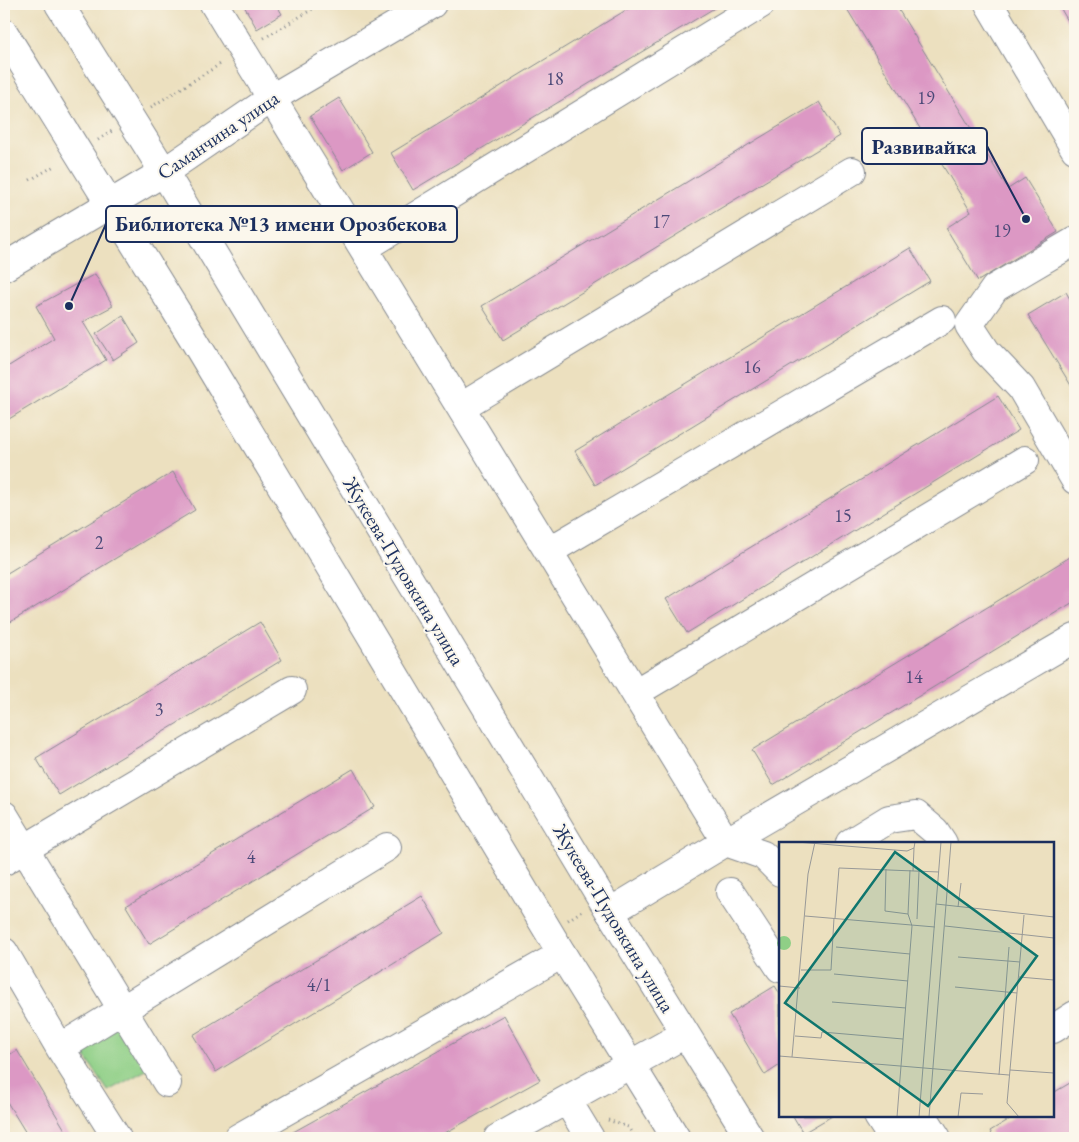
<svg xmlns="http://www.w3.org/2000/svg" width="1079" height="1142" viewBox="0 0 1079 1142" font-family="'EB Garamond',serif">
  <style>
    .green { fill: #8fcf86; stroke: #557f72 }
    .building { fill: #dc98c4 }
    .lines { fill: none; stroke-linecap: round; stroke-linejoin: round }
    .minor-casing { stroke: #84888e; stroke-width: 30 }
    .major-casing { stroke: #84888e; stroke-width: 30 }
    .path { stroke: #84888e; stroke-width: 3; stroke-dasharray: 1 4; stroke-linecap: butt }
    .minor { stroke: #fff; stroke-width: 28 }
    .major { stroke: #fff; stroke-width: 28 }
    .labels { text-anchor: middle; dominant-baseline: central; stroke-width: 4; stroke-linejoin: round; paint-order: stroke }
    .number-label { font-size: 18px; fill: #4b4978 }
    .street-label { font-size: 20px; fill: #1b2f5e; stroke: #fbf7ec }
    .inset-road { fill: none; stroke: #989998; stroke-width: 1 }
    .view { fill: #0f766e; fill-opacity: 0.15; stroke: #0f766e; stroke-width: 2.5 }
    .inset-edge { fill: none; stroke: #1b2f5e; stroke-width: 2.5 }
    .leader { fill: none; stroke: #1b2f5e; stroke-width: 2 }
    .callout-dot { fill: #1b2f5e; stroke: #fbf7ec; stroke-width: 2 }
    .callout { fill: #fbf7ec; stroke: #1b2f5e; stroke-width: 2 }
    .callout-label { font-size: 21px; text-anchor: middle; font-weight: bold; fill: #1b2f5e }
  </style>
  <rect width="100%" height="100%" fill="#fbf7ec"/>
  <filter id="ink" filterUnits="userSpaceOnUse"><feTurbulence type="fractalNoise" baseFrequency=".02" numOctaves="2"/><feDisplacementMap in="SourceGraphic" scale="10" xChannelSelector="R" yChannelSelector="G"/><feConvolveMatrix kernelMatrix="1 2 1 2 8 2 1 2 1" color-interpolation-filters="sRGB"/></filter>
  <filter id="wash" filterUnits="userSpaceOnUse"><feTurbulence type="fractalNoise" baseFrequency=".0096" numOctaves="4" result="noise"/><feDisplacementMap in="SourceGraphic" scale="20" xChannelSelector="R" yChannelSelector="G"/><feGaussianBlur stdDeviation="1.12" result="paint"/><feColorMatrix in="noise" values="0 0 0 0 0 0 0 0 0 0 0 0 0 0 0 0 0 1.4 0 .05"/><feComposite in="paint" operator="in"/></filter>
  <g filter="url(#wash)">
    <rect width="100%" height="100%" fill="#ece0bf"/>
    <!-- green -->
    <path class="green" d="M 118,1023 L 148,1069 L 108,1091 L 79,1047 Z"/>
    <g id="blocks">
      <!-- building -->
      <path class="building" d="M 243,4 L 276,4 L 282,14 L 257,29 Z
        M 636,4 L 721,4 L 413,190 L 391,153 Z
        M 844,4 L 895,4 L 1008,189 L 1025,178 L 1058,232 L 978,281 L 946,228 L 971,212 Z
        M 1058,4 L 1075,4 L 1075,33 Z
        M 339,98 L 372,152 L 343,170 L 310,116 Z
        M 819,102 L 840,136 L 503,340 L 482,306 Z
        M 910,248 L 930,281 L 595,485 L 575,451 Z
        M 95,274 L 113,306 L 83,322 L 106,360 L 4,422 L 4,369 L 54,338 L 36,306 Z
        M 1066,292 L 1075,308 L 1075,392 L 1028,315 Z
        M 123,316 L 139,343 L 113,360 L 96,334 Z
        M 998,396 L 1019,430 L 687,633 L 666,599 Z
        M 173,472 L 195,510 L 4,626 L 4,575 Z
        M 1075,554 L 1075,601 L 773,785 L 752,750 Z
        M 260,622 L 282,660 L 59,795 L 36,758 Z
        M 353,769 L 375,807 L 149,944 L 126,906 Z
        M 422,896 L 444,933 L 216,1072 L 193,1035 Z
        M 775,986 L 780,994 L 780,1065 L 765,1075 L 729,1014 Z
        M 504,1015 L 540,1080 L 436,1138 L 287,1138 L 286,1136 Z
        M 17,1050 L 70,1138 L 29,1138 L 4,1097 L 4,1058 Z
        M 1075,1080 L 1075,1131 L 1063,1138 L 994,1138 L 990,1131 L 1015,1116 L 1053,1116 L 1053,1093 Z
        M 793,1116 L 832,1116 L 803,1133 Z"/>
    </g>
  </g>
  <g filter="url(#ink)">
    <use href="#blocks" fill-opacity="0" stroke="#84888e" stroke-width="1"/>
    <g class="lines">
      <defs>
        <path id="minor" d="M 214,4 L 726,842 L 763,855 L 780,872
          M 989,4 L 1075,149
          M 1075,241 L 995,288 L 969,325 L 986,351 L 1021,388 L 1075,480
          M 364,248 L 761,4
          M 4,267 L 164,172 L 272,98 L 432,4
          M 461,407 L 852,171
          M 549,551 L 942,320
          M 635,693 L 1025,460
          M 4,815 L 167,1083
          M 850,843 L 889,819 L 916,815 L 935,831 L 943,843
          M 4,861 L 292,690
          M 730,892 L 780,968
          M 610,912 L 726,842 L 1075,638
          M 4,952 L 60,1048 L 117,1138
          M 1053,1029 L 1075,1015
          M 60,1048 L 387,847
          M 567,1100 L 590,1138
          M 878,1116 L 891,1136
          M 923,1116 L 937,1138
          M 238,1138 L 562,954
          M 498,1138 L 685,1034
          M 887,1138 L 922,1116"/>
        <path id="major" d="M 59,4 L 164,172 L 602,899 L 750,1138
          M 4,33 L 191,335 L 562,954 L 676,1138"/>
      </defs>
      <!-- minor casing -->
      <use href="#minor" class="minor-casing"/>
      <!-- major casing -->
      <use href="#major" class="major-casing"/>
      <!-- path -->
      <path class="path" d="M 264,38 L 321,4
        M 151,107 L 222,63
        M 98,140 L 112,131
        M 30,180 L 56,165
        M 568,920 L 582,911
        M 608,1120 L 628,1127 L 635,1138"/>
      <!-- minor -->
      <use href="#minor" class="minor"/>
      <!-- major -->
      <use href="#major" class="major"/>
    </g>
  </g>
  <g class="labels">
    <!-- number labels -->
    <g class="number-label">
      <text x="555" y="78">18</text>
      <text x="926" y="97">19</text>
      <text x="661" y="221">17</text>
      <text x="1002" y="230">19</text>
      <text x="752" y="366">16</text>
      <text x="843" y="515">15</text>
      <text x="99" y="542">2</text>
      <text x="914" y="676">14</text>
      <text x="159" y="709">3</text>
      <text x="251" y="856">4</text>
      <text x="319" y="984">4/1</text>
    </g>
    <!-- street labels -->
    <g class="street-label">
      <text transform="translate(218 135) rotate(-34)">Саманчина улица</text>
      <text transform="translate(404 571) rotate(59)">Жукеева-Пудовкина улица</text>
      <text transform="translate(614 918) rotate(59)">Жукеева-Пудовкина улица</text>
    </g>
  </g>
  <!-- overview -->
  <g transform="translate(779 842)">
    <rect width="275" height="275" fill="#ece0bf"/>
    <path d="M-2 101a7 7 0 1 1 14 0a7 7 0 1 1-14 0Z" fill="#8fcf86"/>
    <path class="inset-road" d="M 18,0 L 128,9 L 135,6 L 136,0M 107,27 L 106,69 L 129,72M 134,29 L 135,6M 157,62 L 275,75M 179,65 L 182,41M 26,74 L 156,85M 56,76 L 60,26 L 160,30M 138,77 L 140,29M 166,84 L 275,96M 57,105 L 131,112M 179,115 L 241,120M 22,128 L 52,128 L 55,76M 55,132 L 129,139M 240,135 L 275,138M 0,144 L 21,146M 176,145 L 238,151M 53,160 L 127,166M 16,194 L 42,196 L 43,190 L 124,197M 0,214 L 230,233M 13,215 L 29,32 L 36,0M 231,228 L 275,231M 220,233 L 230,105M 118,275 L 133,84 L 129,72 L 131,28M 140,275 L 162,0M 150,275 L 172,0M 179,275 L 182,251 L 204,252M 240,275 L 228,261 L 245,73"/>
    <path class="view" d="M 116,10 L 258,114 L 149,264 L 6,161 Z"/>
    <rect width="275" height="275" class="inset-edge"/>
  </g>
  <!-- callouts -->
  <path class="leader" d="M1026 219L987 146M69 306L106 224"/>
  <g class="callout-dot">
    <circle cx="1026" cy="219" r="5"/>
    <circle cx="69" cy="306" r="5"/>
  </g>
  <g class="callout">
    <rect x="862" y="128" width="125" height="36" rx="5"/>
    <rect x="106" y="206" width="351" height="36" rx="5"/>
  </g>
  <g class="callout-label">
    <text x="924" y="154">Развивайка</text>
    <text x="281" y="231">Библиотека №13 имени Орозбекова</text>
  </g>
  <!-- margin -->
  <rect width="1079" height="1142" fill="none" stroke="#fbf7ec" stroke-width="20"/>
</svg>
